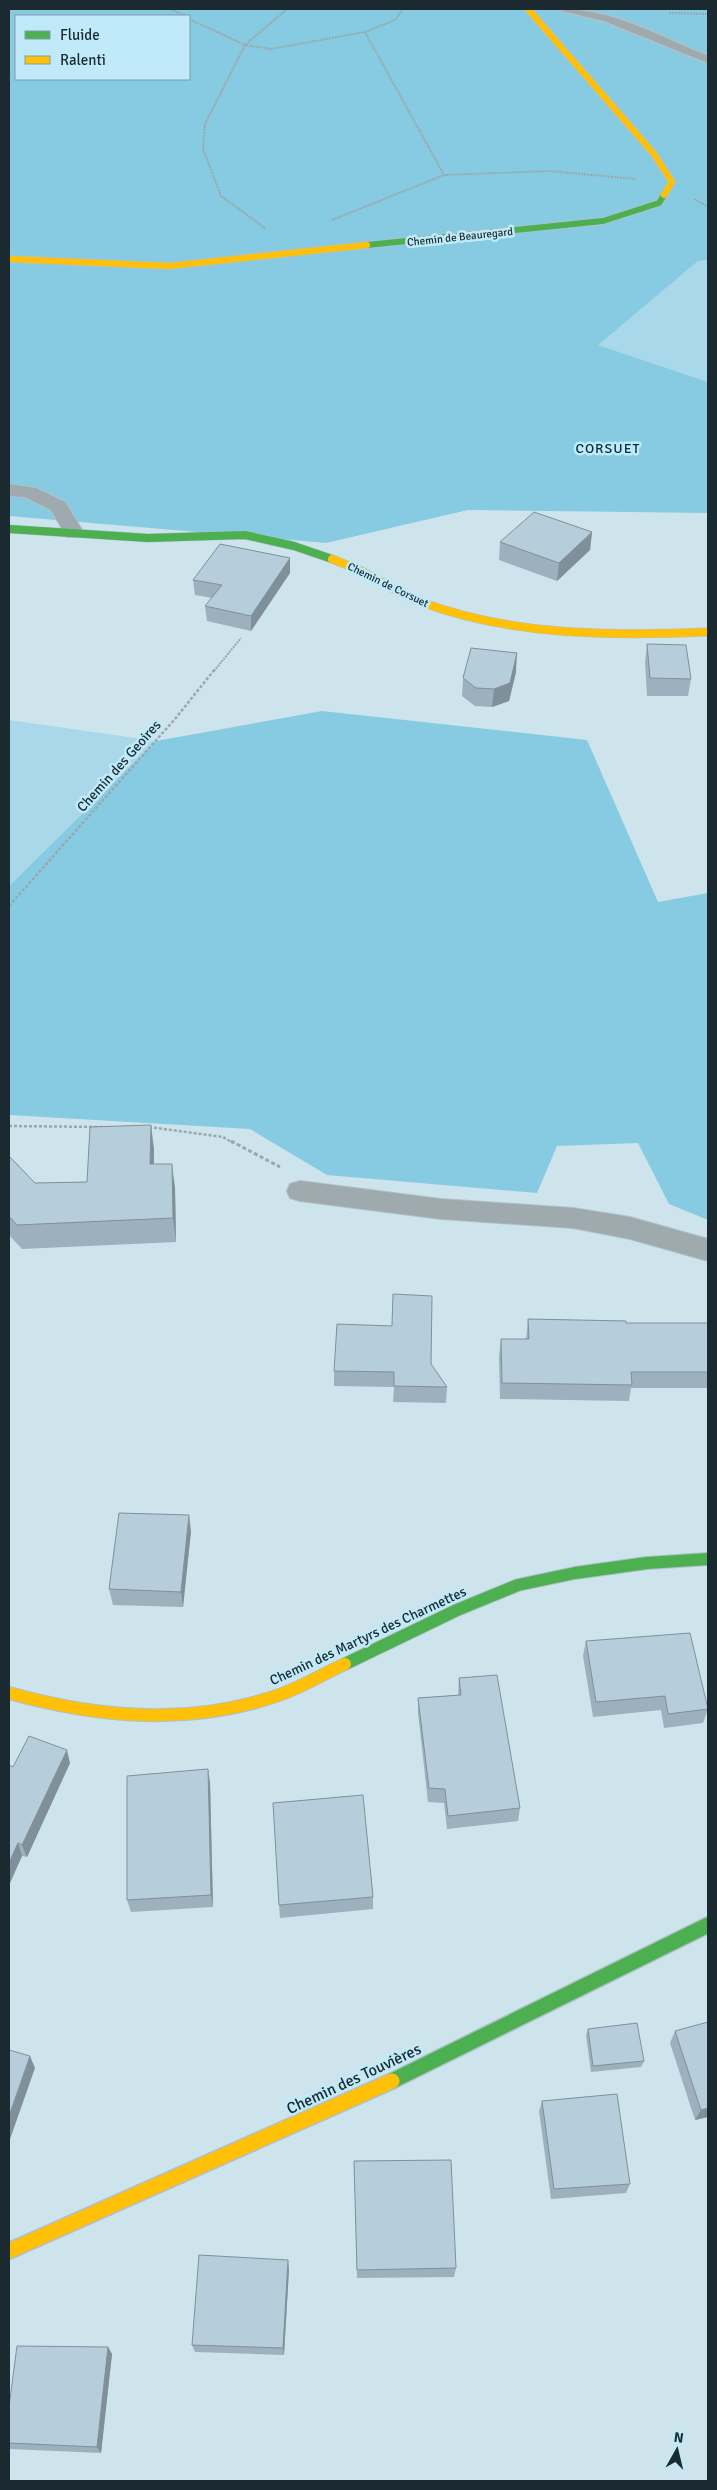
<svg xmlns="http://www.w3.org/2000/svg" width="717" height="2490" viewBox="0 0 717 2490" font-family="Signika,sans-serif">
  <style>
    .green { fill: #a8d8e9 }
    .forest { fill: #86cbe2; fill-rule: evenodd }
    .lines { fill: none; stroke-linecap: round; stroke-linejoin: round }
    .lane-casing { stroke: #afc1c8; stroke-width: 3 }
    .street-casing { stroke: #afc1c8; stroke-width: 2 }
    .fast-far3-casing { stroke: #afc1c8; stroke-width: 8 }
    .fast-far2-casing { stroke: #afc1c8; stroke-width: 9 }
    .fast-far1-casing { stroke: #afc1c8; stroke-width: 14 }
    .fast-casing { stroke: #afc1c8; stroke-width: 18 }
    .slow-far3-casing { stroke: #afc1c8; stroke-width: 8 }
    .slow-far2-casing { stroke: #afc1c8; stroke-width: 9 }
    .slow-far1-casing { stroke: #afc1c8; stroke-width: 14 }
    .slow-casing { stroke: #afc1c8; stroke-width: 18 }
    .path-far2 { stroke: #9ba8ab; stroke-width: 2; stroke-dasharray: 2 1; stroke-linecap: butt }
    .path-far1 { stroke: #9ba8ab; stroke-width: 2.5; stroke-dasharray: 3 2; stroke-linecap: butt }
    .path { stroke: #9ba8ab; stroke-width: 3; stroke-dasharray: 4 2.5; stroke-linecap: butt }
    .lane { fill: #9eaaad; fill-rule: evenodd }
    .street { fill: #9eaaad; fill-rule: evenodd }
    .fast-far3 { stroke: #4caf50; stroke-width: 6 }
    .fast-far2 { stroke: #4caf50; stroke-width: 8 }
    .fast-far1 { stroke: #4caf50; stroke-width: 12 }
    .fast { stroke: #4caf50; stroke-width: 15 }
    .slow-far3 { stroke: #ffc107; stroke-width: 6 }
    .slow-far2 { stroke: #ffc107; stroke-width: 8 }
    .slow-far1 { stroke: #ffc107; stroke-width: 12 }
    .slow { stroke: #ffc107; stroke-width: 15 }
    .wall { fill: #9db0bd }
    .shaded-wall { fill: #7f909a }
    .building { fill: #b6cddc; stroke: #7f909a }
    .labels { text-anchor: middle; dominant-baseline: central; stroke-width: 5; stroke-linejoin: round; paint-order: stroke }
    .far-street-label { font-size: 11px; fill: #1a2a30; stroke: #c0eaf9 }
    .far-quarter-label { font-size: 14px; letter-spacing: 1px; fill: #07303c; stroke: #c0eaf9 }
    .street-label { font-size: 14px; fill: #1a2a30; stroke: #c0eaf9 }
    .near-street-label { font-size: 16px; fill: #1a2a30; stroke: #c0eaf9 }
  </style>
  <rect width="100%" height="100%" fill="#cde4ec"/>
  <!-- green -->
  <path class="green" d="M 708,260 L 708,382 L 597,345 L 698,261 Z
    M 9,720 L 156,741 L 9,886 Z"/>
  <!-- forest -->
  <path class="forest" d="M 9,9 L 708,9 L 708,260 L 698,261 L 598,345 L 708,382 L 708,513 L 468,510 L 326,543 L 9,516 ZM 16,16 L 189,16 L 189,79 L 16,79 Z
    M 322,711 L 587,740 L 658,902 L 708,893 L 708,1220 L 669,1204 L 638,1143 L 557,1146 L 537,1193 L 327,1175 L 250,1129 L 9,1115 L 9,886 L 156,741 Z"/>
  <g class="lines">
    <defs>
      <path id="lane" d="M 561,9 C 613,9 661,37 708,56 L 708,63 L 604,21 L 562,11 Z"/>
      <path id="street" d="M 9,484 L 36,488 L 65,502 L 84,533 L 81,537 L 67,537 L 51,510 L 25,497 L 9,496 Z
        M 300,1181 L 441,1199 L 573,1208 L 630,1217 L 708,1239 L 708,1261 L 630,1239 L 573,1228 L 441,1219 L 300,1201 L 290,1198 L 287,1191 L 290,1184 Z"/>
      <path id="fast-far3" d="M 367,245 L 603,221 L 659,203 L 664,195"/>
      <path id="fast-far2" d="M 9,529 L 148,538 L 245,535 L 294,546 L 332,559"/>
      <path id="fast-far1" d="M 345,1664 L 457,1610 L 518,1585 L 575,1573 L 647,1563 L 708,1559"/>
      <path id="fast" d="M 392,2081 L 708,1925"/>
      <path id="slow-far3" d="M 528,9 L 654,154 L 672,182 L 664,195
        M 9,259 L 169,266 L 367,245"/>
      <path id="slow-far2" d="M 332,559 C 344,564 356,568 367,574 C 385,583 402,595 421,602 C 512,636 612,636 708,632"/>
      <path id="slow-far1" d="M 9,1693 C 99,1718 190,1726 279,1695 C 302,1687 323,1674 345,1664"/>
      <path id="slow" d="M 9,2251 L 392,2081"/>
    </defs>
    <!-- lane casing -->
    <use href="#lane" class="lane-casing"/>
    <!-- street casing -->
    <use href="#street" class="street-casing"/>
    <!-- fast-far3 casing -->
    <use href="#fast-far3" class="fast-far3-casing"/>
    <!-- fast-far2 casing -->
    <use href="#fast-far2" class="fast-far2-casing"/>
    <!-- fast-far1 casing -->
    <use href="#fast-far1" class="fast-far1-casing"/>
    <!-- fast casing -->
    <use href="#fast" class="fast-casing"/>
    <!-- slow-far3 casing -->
    <use href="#slow-far3" class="slow-far3-casing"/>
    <!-- slow-far2 casing -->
    <use href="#slow-far2" class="slow-far2-casing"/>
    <!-- slow-far1 casing -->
    <use href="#slow-far1" class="slow-far1-casing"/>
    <!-- slow casing -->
    <use href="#slow" class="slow-casing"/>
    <!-- path-far2 -->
    <path class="path-far2" d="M 171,9 L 184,16
      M 669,13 L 708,14
      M 189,19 L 245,45 L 271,49 L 365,32 L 395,20 L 403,9
      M 365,32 L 444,175
      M 694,199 L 708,207
      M 332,220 L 444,175 L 549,171 L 636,179
      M 265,228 L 221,196 L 203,149 L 205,124 L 245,45 L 287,9
      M 214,671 L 241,638"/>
    <!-- path-far1 -->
    <path class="path-far1" d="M 9,906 L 175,719 L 215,669
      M 9,1126 L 103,1127
      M 149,1127 L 223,1137 L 233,1143"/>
    <!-- path -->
    <path class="path" d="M 231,1141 L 280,1167"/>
    <!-- lane -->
    <use href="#lane" class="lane"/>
    <!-- street -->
    <use href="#street" class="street"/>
    <!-- fast-far3 -->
    <use href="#fast-far3" class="fast-far3"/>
    <!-- fast-far2 -->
    <use href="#fast-far2" class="fast-far2"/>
    <!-- fast-far1 -->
    <use href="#fast-far1" class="fast-far1"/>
    <!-- fast -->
    <use href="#fast" class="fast"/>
    <!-- slow-far3 -->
    <use href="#slow-far3" class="slow-far3"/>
    <!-- slow-far2 -->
    <use href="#slow-far2" class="slow-far2"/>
    <!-- slow-far1 -->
    <use href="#slow-far1" class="slow-far1"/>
    <!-- slow -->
    <use href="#slow" class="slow"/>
  </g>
  <!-- wall -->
  <path class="wall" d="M 592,532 L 590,550 L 557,581 L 499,560 L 500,542 Z
    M 290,573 L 251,631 L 207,621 L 205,606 L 212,598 L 195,595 L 193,580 Z
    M 647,644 L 691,679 L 688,696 L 647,696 L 645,662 Z
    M 516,672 L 509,701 L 492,707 L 475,706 L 462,696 L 463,678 Z
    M 154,1149 L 154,1164 L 175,1188 L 176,1242 L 22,1249 L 9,1235 L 9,1156 L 35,1183 L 87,1182 Z
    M 528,1319 L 626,1323 L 708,1323 L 708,1388 L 631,1388 L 629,1401 L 500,1399 L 499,1356 L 501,1339 L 526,1339 Z
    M 431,1364 L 447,1387 L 446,1403 L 393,1402 L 394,1387 L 334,1386 L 334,1371 Z
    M 191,1531 L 183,1607 L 113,1605 L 109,1589 Z
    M 586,1641 L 708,1709 L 703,1723 L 664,1728 L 661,1710 L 593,1717 L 583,1656 Z
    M 459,1678 L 520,1808 L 518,1821 L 447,1829 L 444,1803 L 428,1802 L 418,1713 L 418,1698 L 458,1695 Z
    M 70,1763 L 27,1857 L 22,1856 L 9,1885 L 13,1767 Z
    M 210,1782 L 213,1907 L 131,1912 L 127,1900 Z
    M 373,1897 L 373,1909 L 280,1918 L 279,1905 Z
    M 708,2022 L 708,2117 L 695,2120 L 670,2043 L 675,2031 Z
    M 588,2029 L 644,2061 L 641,2067 L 591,2072 L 586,2035 Z
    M 542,2101 L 630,2184 L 626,2193 L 551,2199 L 539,2111 Z
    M 354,2161 L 456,2268 L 454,2277 L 357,2278 Z
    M 289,2269 L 284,2355 L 195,2352 L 192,2345 Z
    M 108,2347 L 112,2354 L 101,2453 L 10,2449 L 9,2448 L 9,2407 Z"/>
  <!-- shaded-wall -->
  <path class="shaded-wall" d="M 592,532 L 590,550 L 557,581 L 559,563 Z
    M 290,558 L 290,573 L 251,631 L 251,616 Z
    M 517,653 L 516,672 L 509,701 L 492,707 L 494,689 Z
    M 151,1125 L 154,1149 L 153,1188 L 150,1164 Z
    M 172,1164 L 175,1188 L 176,1242 L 173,1218 Z
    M 189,1515 L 191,1531 L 183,1607 L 181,1592 Z
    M 67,1750 L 70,1763 L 27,1857 L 22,1845 Z
    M 208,1769 L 210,1782 L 213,1907 L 211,1895 Z
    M 18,1843 L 22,1856 L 9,1885 L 9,1863 Z
    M 30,2056 L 35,2068 L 9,2142 L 9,2116 Z
    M 708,2108 L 708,2117 L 695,2120 L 701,2110 Z
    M 288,2260 L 289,2269 L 284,2355 L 283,2348 Z
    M 108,2347 L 112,2354 L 101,2453 L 97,2447 Z"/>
  <!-- building -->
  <path class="building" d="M 534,512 L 592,532 L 559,563 L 500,542 Z
    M 220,544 L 290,558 L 251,616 L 205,606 L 222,585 L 193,580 Z
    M 647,644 L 686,645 L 691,679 L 650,678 Z
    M 471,648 L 517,653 L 510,683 L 494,689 L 476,688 L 463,678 Z
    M 151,1125 L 150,1164 L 172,1164 L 173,1218 L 17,1225 L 9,1216 L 9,1156 L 35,1183 L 87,1182 L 90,1127 Z
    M 393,1294 L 432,1296 L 431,1364 L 447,1387 L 394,1386 L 394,1372 L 334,1371 L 337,1324 L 392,1326 Z
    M 528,1319 L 626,1321 L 626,1323 L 708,1323 L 708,1372 L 631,1372 L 632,1385 L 502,1383 L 501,1339 L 529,1339 Z
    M 119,1513 L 189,1515 L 181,1592 L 109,1589 Z
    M 690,1633 L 708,1709 L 668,1714 L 665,1696 L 596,1702 L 586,1641 Z
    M 497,1675 L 520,1808 L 448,1816 L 445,1789 L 429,1788 L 418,1698 L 461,1695 L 459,1678 Z
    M 29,1736 L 67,1750 L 22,1845 L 18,1843 L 9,1863 L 9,1765 L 13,1767 Z
    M 208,1769 L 211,1895 L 127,1900 L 127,1776 Z
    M 363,1795 L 373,1897 L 279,1905 L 273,1803 Z
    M 708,2022 L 708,2108 L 701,2110 L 675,2031 Z
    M 637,2023 L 644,2061 L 593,2066 L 588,2029 Z
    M 9,2050 L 30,2056 L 9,2116 Z
    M 617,2094 L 630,2184 L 554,2189 L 542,2101 Z
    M 451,2160 L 456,2268 L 357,2270 L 354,2161 Z
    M 199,2255 L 288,2260 L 283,2348 L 192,2345 Z
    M 17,2346 L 108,2347 L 97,2447 L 9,2443 L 9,2407 Z"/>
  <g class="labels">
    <!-- far-street labels -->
    <g class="far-street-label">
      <text transform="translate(460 237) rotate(-6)">Chemin de Beauregard</text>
      <text transform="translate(388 585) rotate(26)">Chemin de Corsuet</text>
    </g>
    <!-- far-quarter labels -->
    <g class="far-quarter-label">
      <text x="608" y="448">CORSUET</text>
    </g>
    <!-- street labels -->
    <g class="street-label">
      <text transform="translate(119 766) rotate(-48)">Chemin des Geoires</text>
      <text transform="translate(368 1636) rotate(-25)">Chemin des Martyrs des Charmettes</text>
    </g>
    <!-- near-street labels -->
    <g class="near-street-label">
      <text transform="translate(354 2079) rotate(-25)">Chemin des Touvières</text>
    </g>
  </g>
  <!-- border -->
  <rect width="717" height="2490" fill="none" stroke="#1a2a30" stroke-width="20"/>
  <!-- legend -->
  <rect x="15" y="15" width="175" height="65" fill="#c0eaf9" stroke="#7e9da9"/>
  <rect x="25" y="31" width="25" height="8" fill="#4caf50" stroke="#7e9da9"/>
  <text x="60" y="40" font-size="15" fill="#1a2a30">Fluide</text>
  <rect x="25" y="56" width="25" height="8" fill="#ffc107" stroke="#7e9da9"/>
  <text x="60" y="65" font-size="15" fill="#1a2a30">Ralenti</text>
  <!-- north arrow -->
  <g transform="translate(677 2450) rotate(8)" stroke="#c0eaf9" stroke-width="4" paint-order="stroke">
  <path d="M0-4L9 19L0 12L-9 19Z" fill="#1a2a30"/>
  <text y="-8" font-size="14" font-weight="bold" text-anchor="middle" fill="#1a2a30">N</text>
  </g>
</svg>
